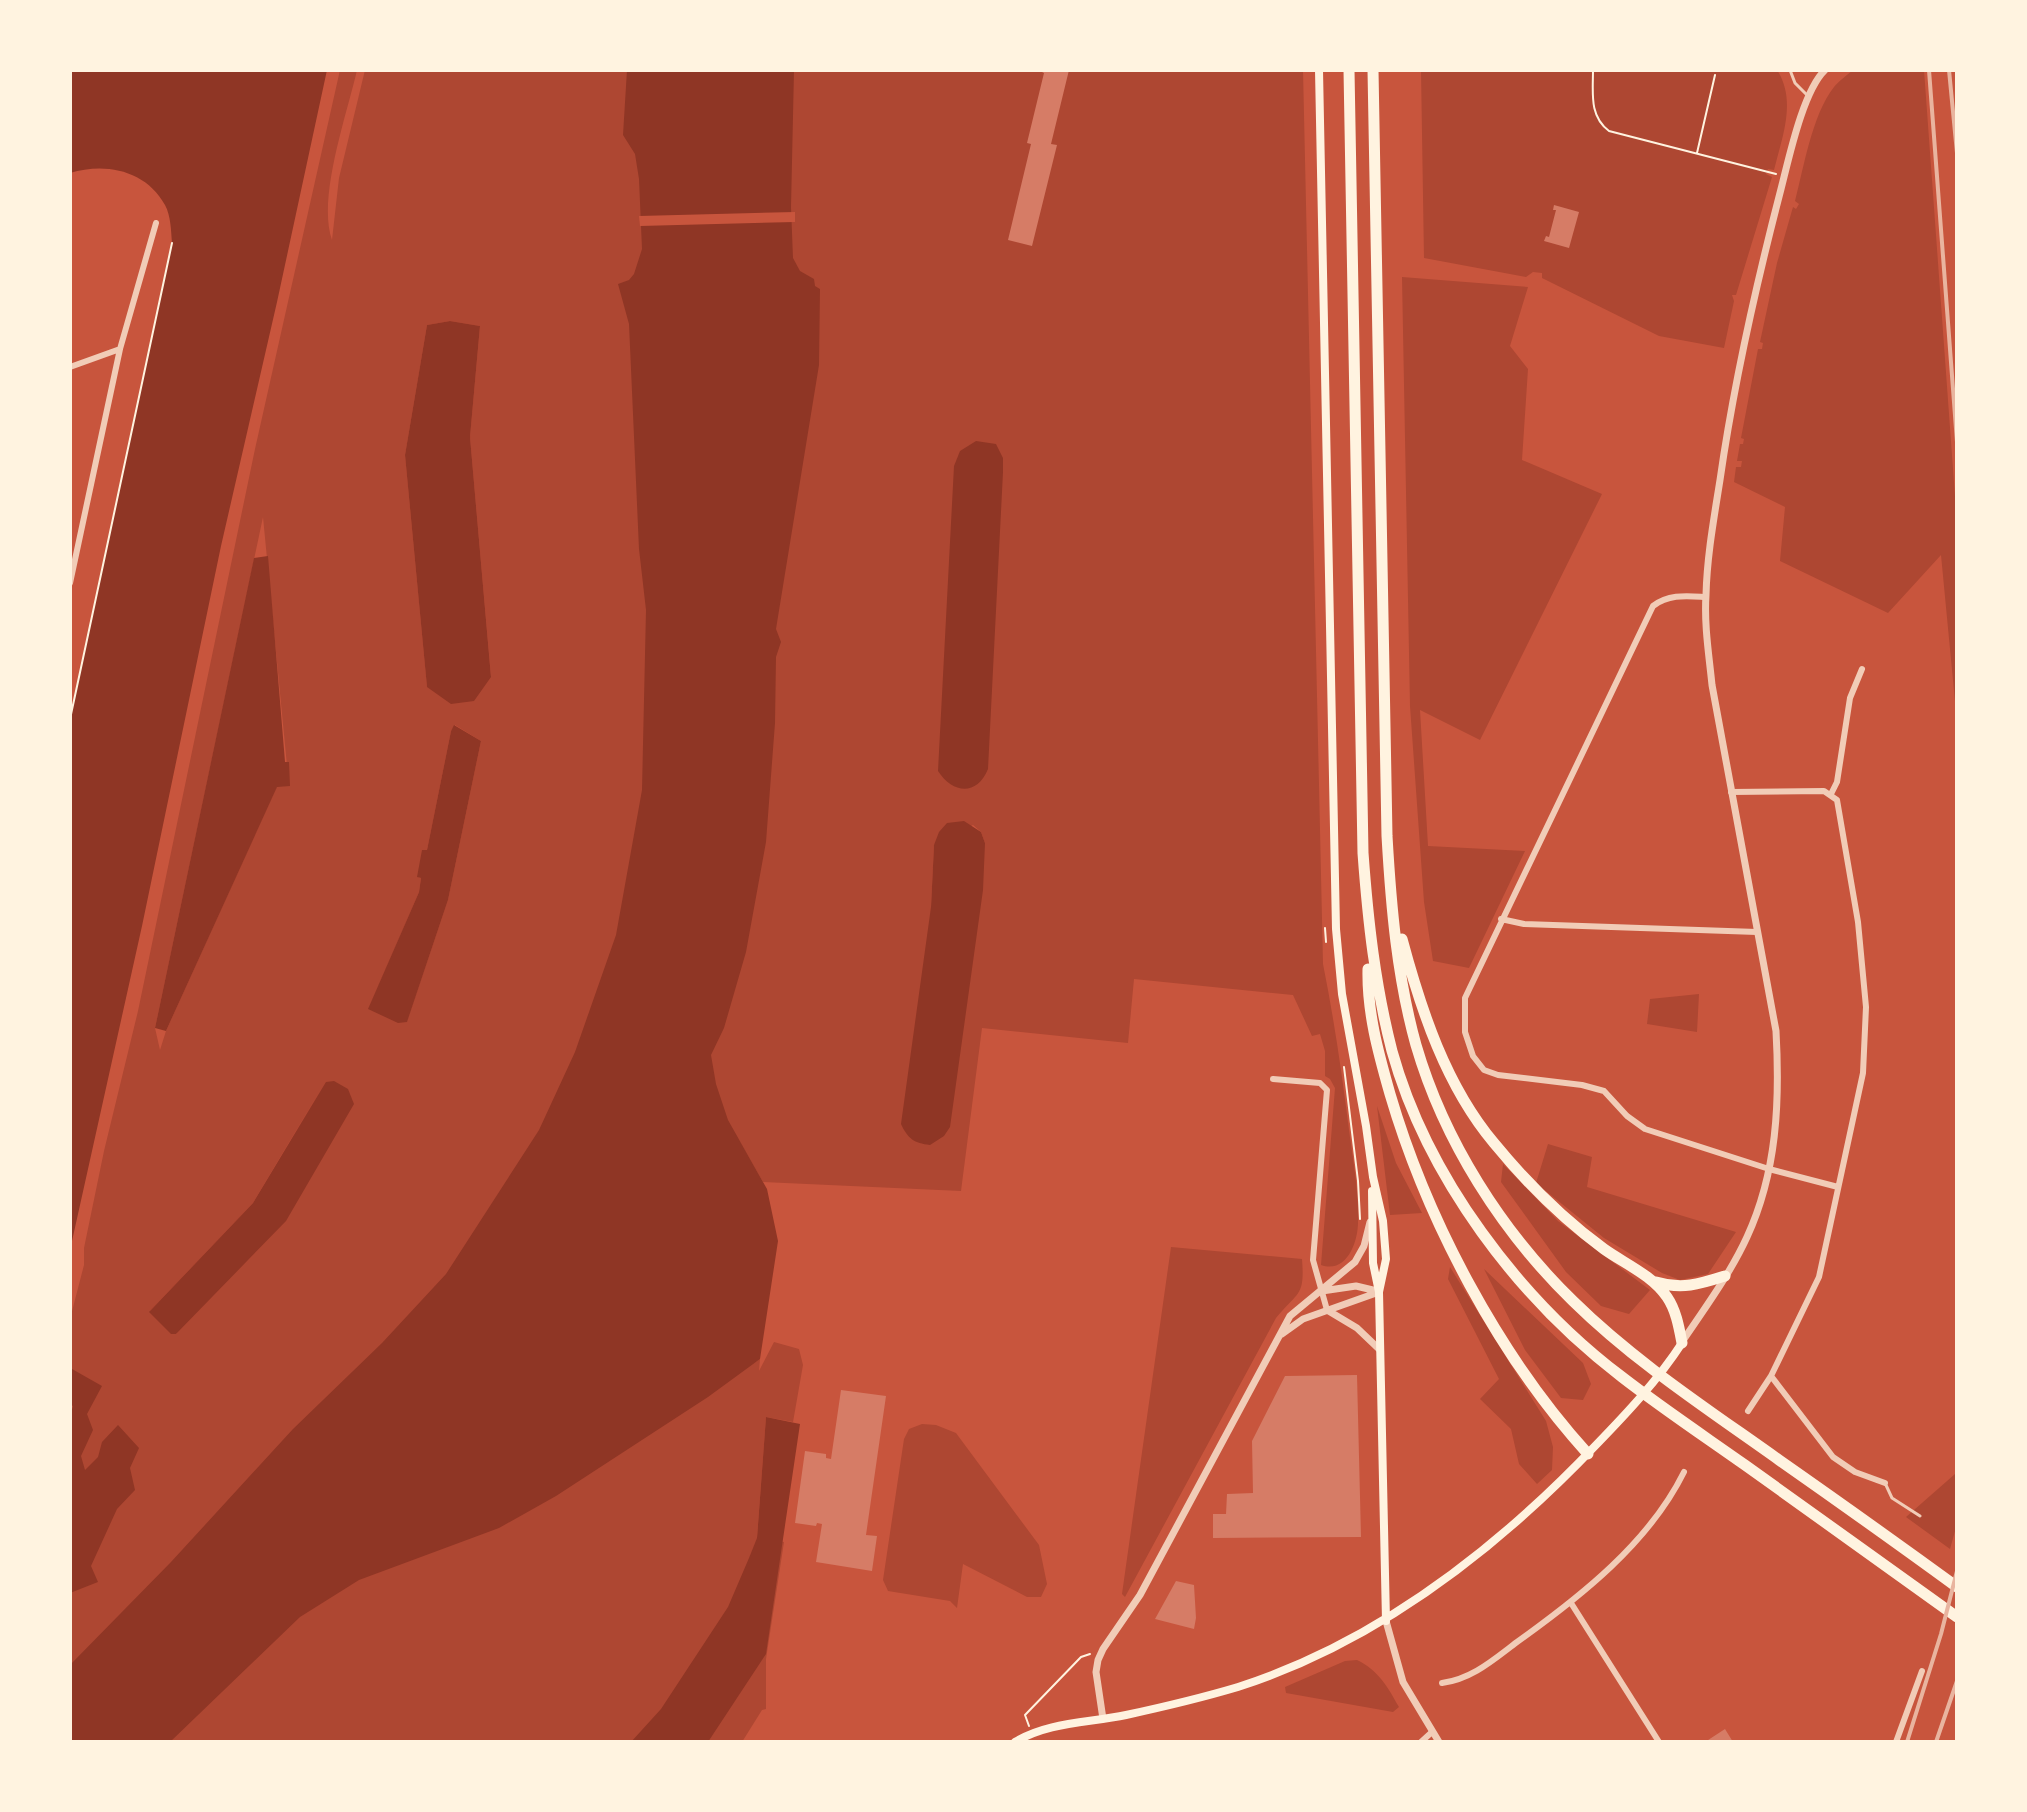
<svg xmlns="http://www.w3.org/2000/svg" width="2027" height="1812" viewBox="0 0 2027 1812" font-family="'Exo 2',sans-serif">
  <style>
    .green { fill: #ae4732; fill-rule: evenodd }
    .water { fill: #8f3625 }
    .pier { fill: #c8553d }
    .building { fill: #d67c66 }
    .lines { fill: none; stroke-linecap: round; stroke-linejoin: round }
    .path { stroke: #fff3e0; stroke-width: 2 }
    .service { stroke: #f1ccb7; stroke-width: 3 }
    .minor { stroke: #f1ccb7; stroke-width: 6 }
    .tertiary { stroke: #f1ccb7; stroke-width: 7 }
    .secondary { stroke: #fff3e0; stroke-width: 8 }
    .motorway { stroke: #fff3e0; stroke-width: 11 }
    .rail { stroke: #e9b49f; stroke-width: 4 }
  </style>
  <rect width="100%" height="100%" fill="#c8553d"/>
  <!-- green -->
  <path class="green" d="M 340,70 L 357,70 C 347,114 317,199 332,240 L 339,178 L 365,70 L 1303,70 L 1323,964 C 1334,1019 1342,1074 1349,1130 C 1353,1160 1359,1192 1358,1222 C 1358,1243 1346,1274 1321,1265 L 1335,1088 L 1330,1079 L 1325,1076 L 1325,1051 L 1320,1034 L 1312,1036 L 1293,995 L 1134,979 L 1128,1043 L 982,1028 L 961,1191 L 763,1182 L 740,1142 L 754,1363 L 760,1359 L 759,1371 L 774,1342 L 799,1349 L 803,1365 L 793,1422 L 766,1417 L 757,1537 L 784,1542 L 766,1659 L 766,1709 L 762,1710 L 742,1742 L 70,1742 L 70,1319 L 84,1265 L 84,1248 L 104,1151 L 138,1011 L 255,449 ZM 450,321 L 480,326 L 470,437 L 491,676 L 427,687 L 405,455 L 427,325 ZM 263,517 L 289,786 L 277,786 L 166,1031 L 160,1050 L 155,1028 ZM 455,725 L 481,741 L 448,900 L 407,1021 L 369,1008 L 419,892 L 421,878 L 418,877 L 423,850 L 427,850 L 451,731 ZM 973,825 L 981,832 L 985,843 L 931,907 L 934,845 ZM 325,1082 L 176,1334 L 150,1311 L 253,1203 Z
    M 1421,70 L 1777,70 C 1797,101 1782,137 1774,170 L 1768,169 L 1766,174 L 1772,177 L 1736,295 L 1732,295 L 1734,301 L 1724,348 L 1659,336 L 1542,278 L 1542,273 L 1533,272 L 1526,277 L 1424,258 Z
    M 1853,70 L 1855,72 L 1860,70 L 1924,70 L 1957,524 L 1957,722 L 1941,555 L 1888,613 L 1780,561 L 1785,507 L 1734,482 L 1736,467 L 1741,467 L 1742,461 L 1737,461 L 1740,444 L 1743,444 L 1744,439 L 1741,438 L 1758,349 L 1762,349 L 1763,343 L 1760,342 L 1777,263 L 1793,207 L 1796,209 L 1799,204 L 1795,201 C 1804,167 1812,115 1834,87 C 1839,81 1847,75 1853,70 Z
    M 1402,277 L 1528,287 L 1510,346 L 1528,369 L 1522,460 L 1602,494 L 1480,740 L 1420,710 L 1428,846 L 1525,851 L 1469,968 L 1433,961 L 1424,902 L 1410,706 Z
    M 1699,994 L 1697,1032 L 1647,1024 L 1650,999 Z
    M 1377,1106 L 1396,1163 L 1422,1213 L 1390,1215 Z
    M 1548,1144 L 1592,1157 L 1587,1187 L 1736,1232 L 1708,1274 L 1680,1280 L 1662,1273 L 1604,1238 L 1536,1183 Z
    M 1503,1164 L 1558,1221 L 1650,1290 L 1629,1314 L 1601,1306 L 1566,1272 L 1501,1182 Z
    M 1171,1247 L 1302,1259 C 1305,1297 1298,1291 1276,1318 L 1125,1597 L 1122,1594 Z
    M 1450,1267 L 1546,1421 L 1553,1447 L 1552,1470 L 1537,1484 L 1519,1464 L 1511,1429 L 1480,1399 L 1499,1379 L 1448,1279 Z
    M 1484,1269 L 1583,1363 L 1591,1384 L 1583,1400 L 1561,1398 L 1525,1350 Z
    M 922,1424 L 936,1425 L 956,1433 L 1039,1545 L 1047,1584 L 1041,1597 L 1027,1597 L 963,1564 L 957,1608 L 950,1601 L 888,1591 L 883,1580 L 904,1439 L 909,1429 Z
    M 1957,1466 L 1957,1524 L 1950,1549 L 1906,1517 L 1955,1474 Z
    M 1357,1660 C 1379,1671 1387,1686 1399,1707 L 1393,1712 L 1286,1693 L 1285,1687 L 1345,1661 Z"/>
  <!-- water -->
  <path class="water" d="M 70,70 L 327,70 L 277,302 L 221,546 L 142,926 L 70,1250 L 70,719 L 172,243 C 171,231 171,216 165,205 C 146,170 105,162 70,173 Z
    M 627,70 L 794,70 L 791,207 L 793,258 L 800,271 L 814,279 L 815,286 L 820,289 L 819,365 L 776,629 L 781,642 L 776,657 L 775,723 L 766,842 L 746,952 L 724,1028 L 711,1055 L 716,1084 L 728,1120 L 767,1189 L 778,1241 L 760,1359 L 708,1397 L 556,1496 L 499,1528 L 359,1580 L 300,1617 L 170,1742 L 70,1742 L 70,1665 L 171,1562 L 293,1429 L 382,1343 L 446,1274 L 539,1130 L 575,1052 L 616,935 L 642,790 L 646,610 L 639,549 L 629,324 L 618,284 L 629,280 L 634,274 L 642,249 L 639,179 L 635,154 L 623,135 Z
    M 450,321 L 480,326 L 470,437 L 491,677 L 474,701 L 451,704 L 427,687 L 405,455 L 427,325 Z
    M 976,441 L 996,444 L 1003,458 L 1003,472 L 988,769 C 977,796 953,794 938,771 L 954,466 L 960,451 Z
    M 268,556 L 285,762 L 289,762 L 290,786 L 277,787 L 166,1031 L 155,1028 L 254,558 Z
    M 454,725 L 481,741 L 448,900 L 407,1022 L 398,1023 L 368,1009 L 419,892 L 421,878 L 417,877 L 422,850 L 427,850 L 451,731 Z
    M 964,821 L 981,832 L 985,843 L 983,890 L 950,1127 L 944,1136 L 930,1145 C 914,1143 908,1139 901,1124 L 931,907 L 934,845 L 939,832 L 947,823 Z
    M 334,1081 L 348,1089 L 354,1104 L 286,1221 L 176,1334 L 171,1334 L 149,1312 L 253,1203 L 326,1082 Z
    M 72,1369 L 102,1386 L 87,1414 L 93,1430 L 81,1456 L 85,1470 L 98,1457 L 102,1442 L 118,1425 L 139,1448 L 130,1468 L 135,1490 L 117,1509 L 91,1566 L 98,1582 L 70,1593 L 70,1417 L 73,1406 L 70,1404 L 70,1373 Z
    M 766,1417 L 800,1424 L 766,1654 L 708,1742 L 631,1742 L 661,1709 L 728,1607 L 749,1558 L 757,1538 Z"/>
  <!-- pier -->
  <path class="pier" d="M 795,212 L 795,222 L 640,226 L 639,216 Z"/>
  <!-- building -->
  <path class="building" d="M 1038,70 L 1069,70 L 1051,144 L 1057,145 L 1032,246 L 1008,240 L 1031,144 L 1027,143 L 1044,73 Z
    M 1554,205 L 1579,212 L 1569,248 L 1544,241 L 1546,236 L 1549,237 L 1556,210 L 1553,210 Z
    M 1357,1375 L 1361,1537 L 1213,1538 L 1213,1514 L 1226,1514 L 1227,1494 L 1253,1493 L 1252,1441 L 1285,1376 Z
    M 841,1390 L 886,1396 L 866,1535 L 877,1536 L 872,1571 L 816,1562 L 822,1524 L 817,1523 L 816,1526 L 795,1523 L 805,1451 L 826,1454 L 826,1458 L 831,1459 Z
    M 1176,1581 L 1194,1585 L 1196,1618 L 1194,1629 L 1155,1619 Z
    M 1725,1729 L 1733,1742 L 1705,1742 Z"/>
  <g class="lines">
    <!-- path -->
    <path class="path" d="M 1593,70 C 1593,93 1589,116 1609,131 L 1776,174
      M 1697,153 L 1715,75
      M 70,719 L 172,243
      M 1325,928 L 1326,942
      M 1344,1067 L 1358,1181 L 1360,1219
      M 1029,1726 L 1025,1715 L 1081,1657 L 1090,1654"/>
    <!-- service -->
    <path class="service" d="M 1790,70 L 1795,83 L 1808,96
      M 1885,1483 L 1892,1498 L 1920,1516"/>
    <!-- minor -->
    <path class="minor" d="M 70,367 L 120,349
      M 70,583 L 120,349 L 156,223
      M 1705,597 C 1686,596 1669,594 1653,606 L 1465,998 L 1465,1032 L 1473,1056 L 1484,1070 L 1498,1075 L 1582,1085 L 1604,1091 L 1627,1116 L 1645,1129 L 1769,1169 L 1838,1187
      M 1731,792 L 1824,791 L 1837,800 L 1858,922 L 1866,1007 L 1863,1073 L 1819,1277 L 1771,1376 L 1833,1457 L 1855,1472 L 1885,1483
      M 1831,794 L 1837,782 L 1850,698 L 1862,669
      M 1501,919 L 1524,924 L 1757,932
      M 1273,1079 L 1320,1083 L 1327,1090 L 1313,1260 L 1327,1310
      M 1748,1411 L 1771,1376
      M 1571,1603 L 1659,1742
      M 1442,1683 C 1472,1679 1493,1660 1517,1642 C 1580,1597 1649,1543 1684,1472
      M 1421,1742 L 1432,1732
      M 1896,1742 L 1922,1671"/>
    <!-- tertiary -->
    <path class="tertiary" d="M 1322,1291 L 1356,1286 L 1377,1291
      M 1327,1310 L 1357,1328 L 1379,1349
      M 1282,1334 L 1303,1319 L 1379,1292
      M 1682,1342 C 1705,1308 1730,1274 1747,1237 C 1777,1172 1780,1102 1776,1031 L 1712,685 C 1709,655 1704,625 1706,595 C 1707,556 1714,518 1720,480 C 1734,382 1756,285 1781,189 C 1789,158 1803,91 1825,70
      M 1386,1621 L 1403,1682 L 1439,1742
      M 1103,1719 L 1096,1672 L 1098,1660 L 1103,1649 L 1140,1595 L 1290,1316 L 1355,1262 L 1364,1246 L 1370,1222"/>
    <!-- secondary -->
    <path class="secondary" d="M 1319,70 L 1336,929 L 1342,994 L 1366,1126 L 1373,1177 L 1383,1221 L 1386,1259 L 1379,1292
      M 1372,1191 L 1373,1263 L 1379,1292 L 1386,1621
      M 1015,1742 C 1048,1722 1088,1723 1126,1715 C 1163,1707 1201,1698 1238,1687 C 1378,1642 1496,1550 1596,1445 C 1627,1413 1658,1380 1682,1343"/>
    <!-- motorway -->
    <path class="motorway" d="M 1349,70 L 1363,853 C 1368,921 1375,985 1392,1051 C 1427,1177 1519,1299 1622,1377 C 1662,1408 1704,1436 1745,1465 C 1816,1516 1886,1566 1957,1617
      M 1373,70 L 1387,836 C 1391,906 1397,977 1416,1045 C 1444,1141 1502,1232 1573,1301 C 1635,1362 1709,1410 1779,1460 C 1839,1502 1898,1544 1957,1587
      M 1402,939 C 1421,1010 1446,1086 1494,1143 C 1526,1182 1563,1219 1604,1249 C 1625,1264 1652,1275 1667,1297 C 1676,1310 1679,1327 1682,1343
      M 1368,969 C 1367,1012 1378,1052 1390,1094 C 1427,1220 1499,1356 1588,1454
      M 1656,1282 C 1682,1290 1700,1284 1725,1276"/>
    <!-- rail -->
    <path class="rail" d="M 1929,70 L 1957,442
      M 1949,70 L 1957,153
      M 1907,1742 L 1941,1634 L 1957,1571
      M 1936,1742 L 1957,1681"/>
  </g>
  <!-- border -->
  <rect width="2027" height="1812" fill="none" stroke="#fff3e0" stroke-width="144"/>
</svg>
